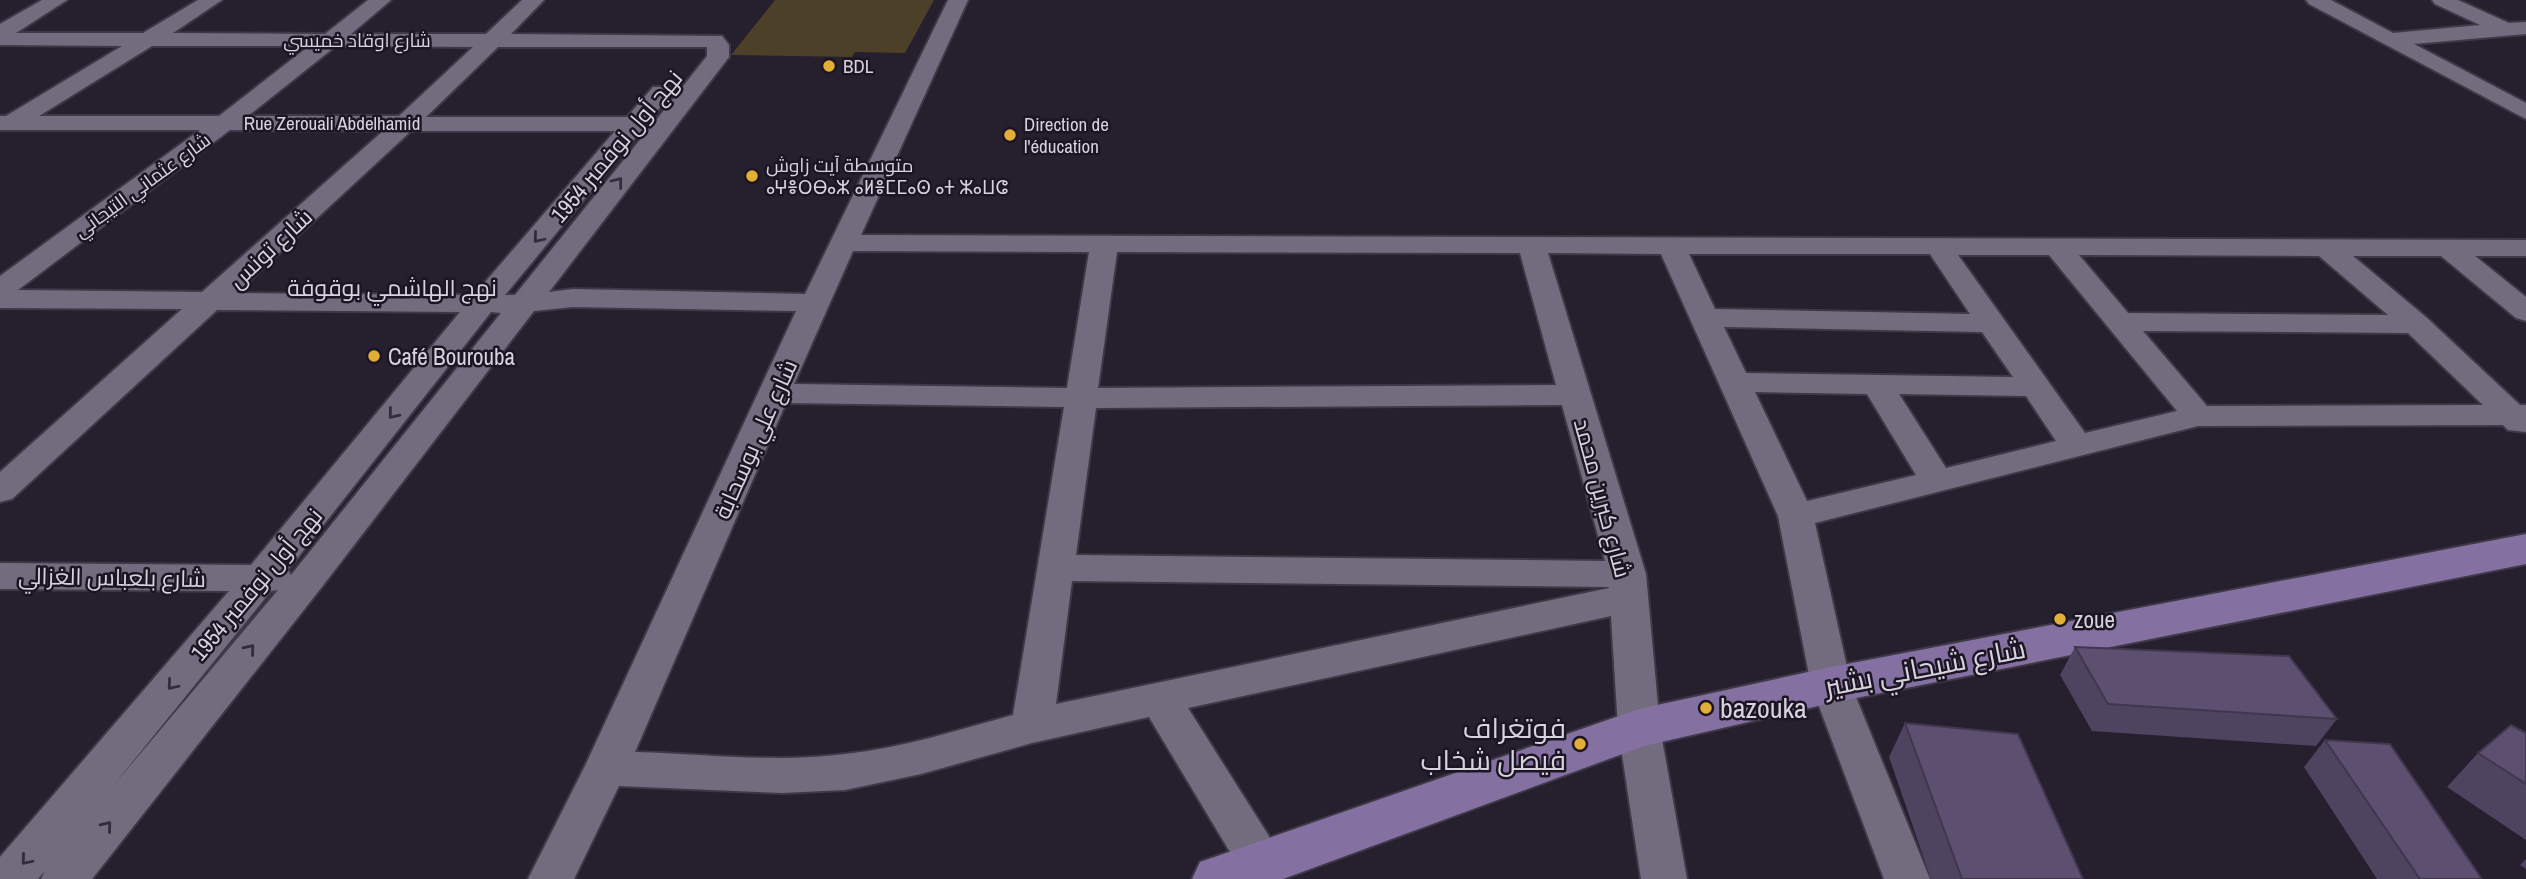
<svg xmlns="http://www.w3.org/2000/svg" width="2526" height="879" viewBox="0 0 2526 879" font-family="'Archivo Narrow',Cairo,'Noto Sans Tifinagh',sans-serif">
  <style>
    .green { fill: #4d4028 }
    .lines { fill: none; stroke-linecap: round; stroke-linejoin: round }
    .minor-casing { stroke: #3e3946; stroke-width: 4 }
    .major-casing { stroke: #3e3946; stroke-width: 4 }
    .minor { fill: #736c7f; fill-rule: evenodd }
    .major { fill: #8470a1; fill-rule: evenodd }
    .wall { fill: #4f4460 }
    .building { fill: #5c4f70; stroke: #40374e; stroke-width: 2 }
    .oneway { stroke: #322c3b }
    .poi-dot { fill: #e3ae35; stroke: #1c1624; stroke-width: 2.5 }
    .labels { text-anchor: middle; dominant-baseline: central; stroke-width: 5; stroke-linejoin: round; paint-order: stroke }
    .far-street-label { font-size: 19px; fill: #d7d3de; stroke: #1c1624 }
    .far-poi-label { font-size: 19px; fill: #d7d3de; stroke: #1c1624; text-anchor: start }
    .street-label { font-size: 23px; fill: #d7d3de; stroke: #1c1624 }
    .poi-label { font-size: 23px; fill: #d7d3de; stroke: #1c1624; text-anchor: start }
    .near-street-label { font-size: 28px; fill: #d7d3de; stroke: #1c1624 }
    .near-poi-label { font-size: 28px; fill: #d7d3de; stroke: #1c1624; text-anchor: start }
  </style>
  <rect width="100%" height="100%" fill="#251f2e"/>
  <!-- green -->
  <path class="green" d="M 775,0 L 934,0 L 905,53 L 855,52 L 852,57 L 731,55 Z"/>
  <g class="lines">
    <defs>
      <path id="minor" d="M 42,0 L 67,0 L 16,33 L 143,33 L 198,0 L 222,0 L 173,33 L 325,34 L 368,0 L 391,0 L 351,34 L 486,34 L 522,0 L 544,0 L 511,34 L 722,36 L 729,45 L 729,57 L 549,292 L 573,289 L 805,294 L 948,0 L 968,0 L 861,235 L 2526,240 L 2526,256 L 2475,256 L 2526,297 L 2526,321 L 2516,318 L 2441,256 L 2353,256 L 2427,318 L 2520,405 L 2526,405 L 2526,432 L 2508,430 L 2503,425 L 2198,426 L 1815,523 L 1851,685 L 1930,879 L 1884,879 L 1811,685 L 1778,516 L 1661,254 L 1548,253 L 1646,574 L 1660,728 L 1687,879 L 1641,879 L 1618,728 L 1611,616 L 1188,708 L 1277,849 L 1284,863 L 1277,877 L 1245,877 L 1149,717 L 1032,743 L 921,774 L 845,790 L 782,793 L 619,786 L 574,879 L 528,879 L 585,766 L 796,311 L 573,307 L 534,311 L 321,588 L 92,879 L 41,879 L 45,871 L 38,879 L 0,879 L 0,857 L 229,591 L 0,589 L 0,563 L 251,565 L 460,312 L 217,310 L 12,499 L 0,502 L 0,472 L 182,309 L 0,308 L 0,276 L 200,130 L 0,130 L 0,116 L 6,116 L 122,46 L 0,45 L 0,24 ZM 152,46 L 309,46 L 219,116 L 39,116 ZM 336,46 L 473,47 L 399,116 L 248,116 ZM 498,47 L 707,47 L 707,56 L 657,119 L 652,118 L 672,92 L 669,87 L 653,87 L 627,117 L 426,117 ZM 230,130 L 383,131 L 202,292 L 18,290 ZM 411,131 L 615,131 L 474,295 L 236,293 ZM 641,131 L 647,131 L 515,295 L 505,295 ZM 853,251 L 1089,252 L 1067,388 L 794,384 ZM 1117,252 L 1520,253 L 1556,385 L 1098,388 ZM 1689,254 L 1930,254 L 1970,314 L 1715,309 ZM 1958,255 L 2049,255 L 2177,411 L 2085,433 ZM 2079,255 L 2319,256 L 2388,315 L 2128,313 ZM 491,312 L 501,313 L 291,575 L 288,570 ZM 1724,327 L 1982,332 L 2013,377 L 1746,373 ZM 2143,331 L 2408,333 L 2483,405 L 2207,406 ZM 1755,392 L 1867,394 L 1916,475 L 1807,501 ZM 1899,394 L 2026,396 L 2056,441 L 1946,468 ZM 786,403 L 1064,407 L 1013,715 C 958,730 902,748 845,754 C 776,763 704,754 635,752 ZM 1562,405 L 1605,561 L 1076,555 L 1096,408 ZM 1072,581 L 1609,587 L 1609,588 L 1056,704 ZM 278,590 L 113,786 L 271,591 Z
        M 2306,0 L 2331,0 L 2393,33 L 2480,25 L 2435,4 L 2432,0 L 2458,0 L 2509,23 L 2526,22 L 2526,34 L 2414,44 L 2526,103 L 2526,119 L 2309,4 Z"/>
      <path id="major" d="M 2526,534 L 2526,564 L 1831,703 L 1644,746 L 1283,879 L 1192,879 L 1200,862 L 1639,709 L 1831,667 Z"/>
    </defs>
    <!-- minor casing -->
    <use href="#minor" class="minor-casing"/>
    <!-- major casing -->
    <use href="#major" class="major-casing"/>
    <!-- minor -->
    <use href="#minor" class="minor"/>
    <!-- major -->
    <use href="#major" class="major"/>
  </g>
  <!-- wall -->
  <path class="wall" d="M 2075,647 L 2337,719 L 2316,746 L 2092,731 L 2060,675 Z
    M 1905,723 L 2083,879 L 1931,879 L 1889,757 Z
    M 2526,733 L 2526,840 L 2447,787 L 2478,753 Z
    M 2325,740 L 2482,879 L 2377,879 L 2304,767 Z
    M 2526,859 L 2526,869 L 2520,865 Z"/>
  <!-- building -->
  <path class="building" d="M 2075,647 L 2289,656 L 2337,719 L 2108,704 Z
    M 1905,723 L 2018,734 L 2083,879 L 1962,879 Z
    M 2511,725 L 2526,733 L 2526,784 L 2478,753 Z
    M 2325,740 L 2390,744 L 2482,879 L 2420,879 Z"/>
  <!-- one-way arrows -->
  <defs><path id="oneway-chevron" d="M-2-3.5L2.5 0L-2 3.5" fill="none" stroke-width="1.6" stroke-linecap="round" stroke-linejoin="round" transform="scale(1.75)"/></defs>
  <g class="oneway">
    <use href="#oneway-chevron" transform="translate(618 182) rotate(-52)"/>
    <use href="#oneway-chevron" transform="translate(538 238) rotate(130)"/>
    <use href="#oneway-chevron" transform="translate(393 414) rotate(129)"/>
    <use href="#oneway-chevron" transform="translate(250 649) rotate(-51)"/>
    <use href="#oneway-chevron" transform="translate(172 685) rotate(130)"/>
    <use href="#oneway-chevron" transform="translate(107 826) rotate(-51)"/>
    <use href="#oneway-chevron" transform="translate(26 860) rotate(130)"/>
  </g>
  <!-- markers -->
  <g class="poi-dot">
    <circle cx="829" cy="66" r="7"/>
    <circle cx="1010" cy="135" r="7"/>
    <circle cx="752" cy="176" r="7"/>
    <circle cx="374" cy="356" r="7"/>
    <circle cx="2060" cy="619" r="7"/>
    <circle cx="1706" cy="708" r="7"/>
    <circle cx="1580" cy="744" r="7"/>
  </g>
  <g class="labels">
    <!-- far-street labels -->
    <g class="far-street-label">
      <text x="357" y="40">شارع اوقاد خميسي</text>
      <text x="332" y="123">Rue Zerouali Abdelhamid</text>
      <text transform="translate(142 185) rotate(-36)">شارع عثماني التيجاني</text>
    </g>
    <!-- far-poi labels -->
    <g class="far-poi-label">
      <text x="843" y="66">BDL</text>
      <text x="1024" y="124">Direction de<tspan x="1024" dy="22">l'éducation</tspan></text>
      <text x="766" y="165">متوسطة آيت زاوش<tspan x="766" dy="22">ⴰⵖⴻⵔⴱⴰⵣ ⴰⵍⴻⵎⵎⴰⵙ ⴰⵜ ⵣⴰⵡⵛ</tspan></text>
    </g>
    <!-- street labels -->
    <g class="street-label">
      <text transform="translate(616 146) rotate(-50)">نهج أول نوفمبر 1954</text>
      <text transform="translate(270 248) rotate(-43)">شارع تونس</text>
      <text x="392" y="287">نهج الهاشمي بوقوفة</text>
      <text transform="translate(755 439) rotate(-66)">شارع علي بوسحابة</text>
      <text transform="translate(1603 498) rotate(75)">شارع كبرين محمد</text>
      <text transform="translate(112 577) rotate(1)">شارع بلعباس الغزالي</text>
      <text transform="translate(256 584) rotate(-50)">نهج أول نوفمبر 1954</text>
    </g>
    <!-- poi labels -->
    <g class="poi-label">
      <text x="388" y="356">Café Bourouba</text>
      <text x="2074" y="619">zoue</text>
    </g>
    <!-- near-street labels -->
    <g class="near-street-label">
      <text transform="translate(1925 667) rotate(-11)">شارع شيحاني بشير</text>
    </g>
    <!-- near-poi labels -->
    <g class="near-poi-label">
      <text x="1720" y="708">bazouka</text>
      <text x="1566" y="728" text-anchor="end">فوتغراف<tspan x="1566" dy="32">فيصل شخاب</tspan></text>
    </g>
  </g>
</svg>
